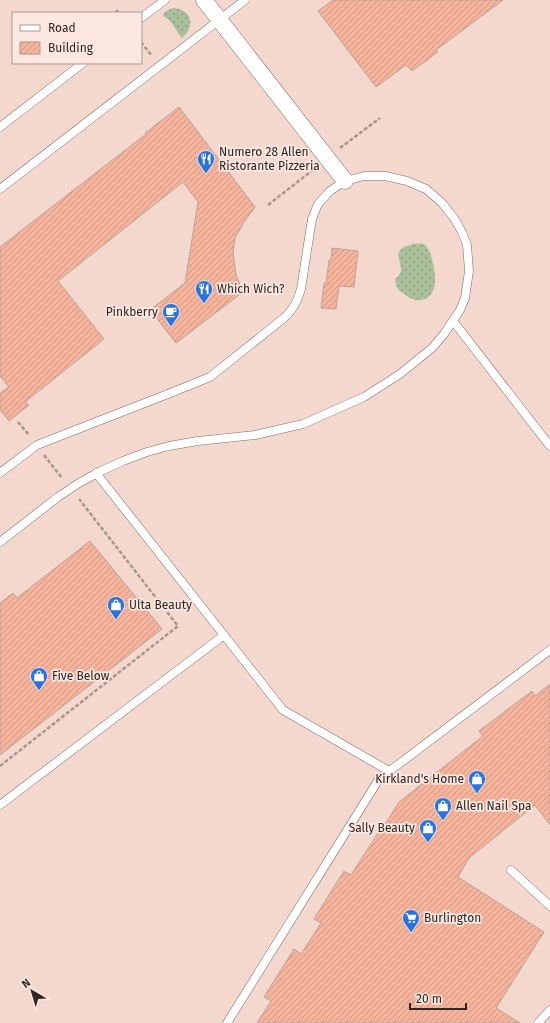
<svg xmlns="http://www.w3.org/2000/svg" width="550" height="1023" viewBox="0 0 550 1023" font-family="'Fira Sans',sans-serif">
  <style>
    .built { fill: #f4d8ce; fill-rule: evenodd }
    .grass { fill: url(#grass-dots) }
    .building { fill: url(#building-hatch); stroke: #b7a49d }
    .lines { fill: none; stroke-linecap: round; stroke-linejoin: round }
    .service-casing { stroke: #7e6c66; stroke-width: 9 }
    .minor-casing { stroke: #7e6c66; stroke-width: 17 }
    .path { stroke: #a69791; stroke-width: 2.5; stroke-dasharray: 4 2; stroke-linecap: butt }
    .service { stroke: #fff; stroke-width: 8 }
    .minor { stroke: #fff; stroke-width: 16 }
    .labels { text-anchor: middle; dominant-baseline: central; stroke-width: 3.5; stroke-linejoin: round; paint-order: stroke }
    .poi-label { font-size: 12px; fill: #2d2623; stroke: #fbe7df; text-anchor: start }
  </style>
  <defs>
    <pattern id="grass-dots" width="8" height="8" patternUnits="userSpaceOnUse"><rect width="8" height="8" fill="#a9c09b"/><path d="M2 2h.1M6 6h.1" fill="none" stroke="#8a9c7e" stroke-width="1.8" stroke-linecap="round"/></pattern>
    <pattern id="building-hatch" width="6" height="6" patternUnits="userSpaceOnUse"><rect width="6" height="6" fill="#f5b39b"/><path d="M-1 1l2-2M0 6l6-6M5 7l2-2" fill="none" stroke="#d29a85"/></pattern>
  </defs>
  <rect width="100%" height="100%" fill="#fbe7df"/>
  <!-- built -->
  <path class="built" d="M 0,0 L 550,0 L 550,1023 L 0,1023 ZM 13,13 L 141,13 L 141,63 L 13,63 Z"/>
  <!-- grass -->
  <path class="grass" d="M 174,8 C 193,10 195,27 182,38 C 176,32 173,20 164,17 L 163,15 C 165,11 170,9 174,8 Z
    M 413,244 C 416,244 420,243 423,244 C 427,245 428,249 430,253 C 435,267 441,295 422,300 C 416,301 411,299 407,296 C 399,291 396,289 395,279 C 398,277 400,274 401,271 C 402,262 393,254 404,247 C 406,246 410,245 413,244 Z"/>
  <!-- building -->
  <path class="building" d="M 333,0 L 503,0 L 436,50 L 438,52 L 412,71 L 406,65 L 376,87 L 318,11 Z
    M 179,107 L 255,207 L 244,222 L 235,238 L 233,253 L 236,275 L 243,292 L 176,343 L 150,310 L 185,283 L 198,202 L 183,182 L 58,281 L 104,339 L 25,402 L 29,405 L 9,421 L 0,410 L 0,393 L 9,387 L 0,376 L 0,247 L 146,134 L 145,133 Z
    M 332,248 L 358,251 L 354,287 L 339,286 L 336,309 L 321,308 L 324,283 L 326,283 L 329,260 L 331,260 Z
    M 90,541 L 162,629 L 0,755 L 0,603 L 13,593 L 17,598 Z
    M 550,684 L 550,825 L 535,805 L 469,858 L 458,877 L 544,932 L 496,1008 L 520,1023 L 257,1023 L 271,1001 L 264,997 L 294,949 L 301,954 L 321,923 L 314,919 L 344,871 L 351,875 L 378,833 L 379,834 L 399,802 L 483,736 L 479,731 L 532,691 L 535,696 Z"/>
  <g class="lines">
    <defs>
      <path id="service" d="M 141,18 L 165,0
        M 0,127 L 83,63
        M 0,189 L 245,0
        M 453,321 L 550,446
        M 0,473 L 37,445 L 173,392 L 210,377 L 284,318 C 293,310 298,301 301,289 L 312,219 L 318,204 L 330,191 L 345,181 L 364,176 L 385,176 L 407,181 L 426,189 L 442,203 L 454,218 L 462,232 L 467,245 L 469,271 L 465,298 L 460,310 L 444,334 L 432,348 L 400,374 L 364,397 L 303,424 L 255,435 L 198,441 L 169,446 L 147,452 L 123,461 L 101,471 L 79,483 L 58,497 L 0,542
        M 96,473 L 283,710 L 389,771
        M 0,805 L 224,635
        M 511,870 L 550,906
        M 227,1023 L 379,779 L 550,650
        M 538,1023 L 550,1010"/>
      <path id="minor" d="M 204,0 L 345,181"/>
    </defs>
    <!-- service casing -->
    <use href="#service" class="service-casing"/>
    <!-- minor casing -->
    <use href="#minor" class="minor-casing"/>
    <!-- path -->
    <path class="path" d="M 116,10 L 119,13
      M 141,42 L 152,56
      M 340,148 L 380,118
      M 268,205 L 314,169
      M 18,422 L 29,435
      M 44,455 L 62,478
      M 0,766 L 178,626 L 79,499"/>
    <!-- service -->
    <use href="#service" class="service"/>
    <!-- minor -->
    <use href="#minor" class="minor"/>
  </g>
  <!-- icons -->
  <defs>
    <symbol id="restaurant-pin" viewBox="-11 -11 22 30"><path d="M0 17L-7.5 6A9.5 9.5 0 1 1 7.5 6Z" fill="#2674df" stroke="#fbe7df"/><path d="M-5-6h1v4h1v-4h1v4h1v-4h1v5L-1.5 .5V6h-2V.5L-5-1ZM5-6V6H3V1.5H1.5Q1.5-4 5-6Z" fill="#fff"/></symbol>
    <symbol id="cafe-pin" viewBox="-11 -11 22 30"><path d="M0 17L-7.5 6A9.5 9.5 0 1 1 7.5 6Z" fill="#2674df" stroke="#fbe7df"/><path d="M-5.5-4.5H6V0H3Q3 3.5 0 3.5H-2.5Q-5.5 3.5-5.5 0ZM3-3.2v2h1.7v-2ZM-6 4.5H4V6H-6Z" fill="#fff"/></symbol>
    <symbol id="shop-pin" viewBox="-11 -11 22 30"><path d="M0 17L-7.5 6A9.5 9.5 0 1 1 7.5 6Z" fill="#2674df" stroke="#fbe7df"/><path d="M-5-2.5h2.3a2.7 3.5 0 0 1 5.4 0H5L5.5 6h-11ZM-1.5-2.5h3a1.5 2.3 0 0 0-3 0Z" fill="#fff"/></symbol>
    <symbol id="supermarket-pin" viewBox="-11 -11 22 30"><path d="M0 17L-7.5 6A9.5 9.5 0 1 1 7.5 6Z" fill="#2674df" stroke="#fbe7df"/><path d="M-6-5.5h2.5l.6 2H6L4.5 2H-2.5L-4.4-4H-6ZM-1.5 3.2a1.3 1.3 0 1 0 .1 0ZM3 3.2a1.3 1.3 0 1 0 .1 0Z" fill="#fff"/></symbol>
  </defs>
  <g fill-rule="evenodd">
    <use href="#restaurant-pin" x="196" y="149" width="20" height="27"/>
    <use href="#restaurant-pin" x="194" y="279" width="20" height="27"/>
    <use href="#cafe-pin" x="161" y="302" width="20" height="27"/>
    <use href="#shop-pin" x="106" y="595" width="20" height="27"/>
    <use href="#shop-pin" x="29" y="666" width="20" height="27"/>
    <use href="#shop-pin" x="467" y="769" width="20" height="27"/>
    <use href="#shop-pin" x="433" y="796" width="20" height="27"/>
    <use href="#shop-pin" x="418" y="818" width="20" height="27"/>
    <use href="#supermarket-pin" x="401" y="908" width="20" height="27"/>
  </g>
  <g class="labels">
    <!-- poi labels -->
    <g class="poi-label">
      <text x="219" y="152">Numero 28 Allen<tspan x="219" dy="14">Ristorante Pizzeria</tspan></text>
      <text x="217" y="289">Which Wich?</text>
      <text x="158" y="312" text-anchor="end">Pinkberry</text>
      <text x="129" y="605">Ulta Beauty</text>
      <text x="52" y="676">Five Below</text>
      <text x="464" y="779" text-anchor="end">Kirkland's Home</text>
      <text x="456" y="806">Allen Nail Spa</text>
      <text x="415" y="828" text-anchor="end">Sally Beauty</text>
      <text x="424" y="918">Burlington</text>
    </g>
  </g>
  <!-- legend -->
  <rect x="12" y="12" width="130" height="52" fill="#fbe7df" stroke="#a99a94"/>
  <rect x="20" y="25" width="20" height="6" fill="#ffffff" stroke="#a99a94"/>
  <text x="48" y="32" font-size="12" fill="#2d2623">Road</text>
  <rect x="20" y="42" width="20" height="12" fill="url(#building-hatch)" stroke="#a99a94"/>
  <text x="48" y="52" font-size="12" fill="#2d2623">Building</text>
  <!-- north arrow -->
  <g transform="translate(32 991) rotate(322)" stroke="#fbe7df" stroke-width="3" paint-order="stroke">
  <path d="M0-3L7 15L0 10L-7 15Z" fill="#2d2623"/>
  <text y="-6" font-size="11" font-weight="bold" text-anchor="middle" fill="#2d2623">N</text>
  </g>
  <!-- scale -->
  <path d="M410 1003v6h56v-6" fill="none" stroke="#2d2623" stroke-width="2"/>
  <text x="416" y="1003" font-size="12" fill="#2d2623" stroke="#fbe7df" stroke-width="3" paint-order="stroke">20 m</text>
</svg>
